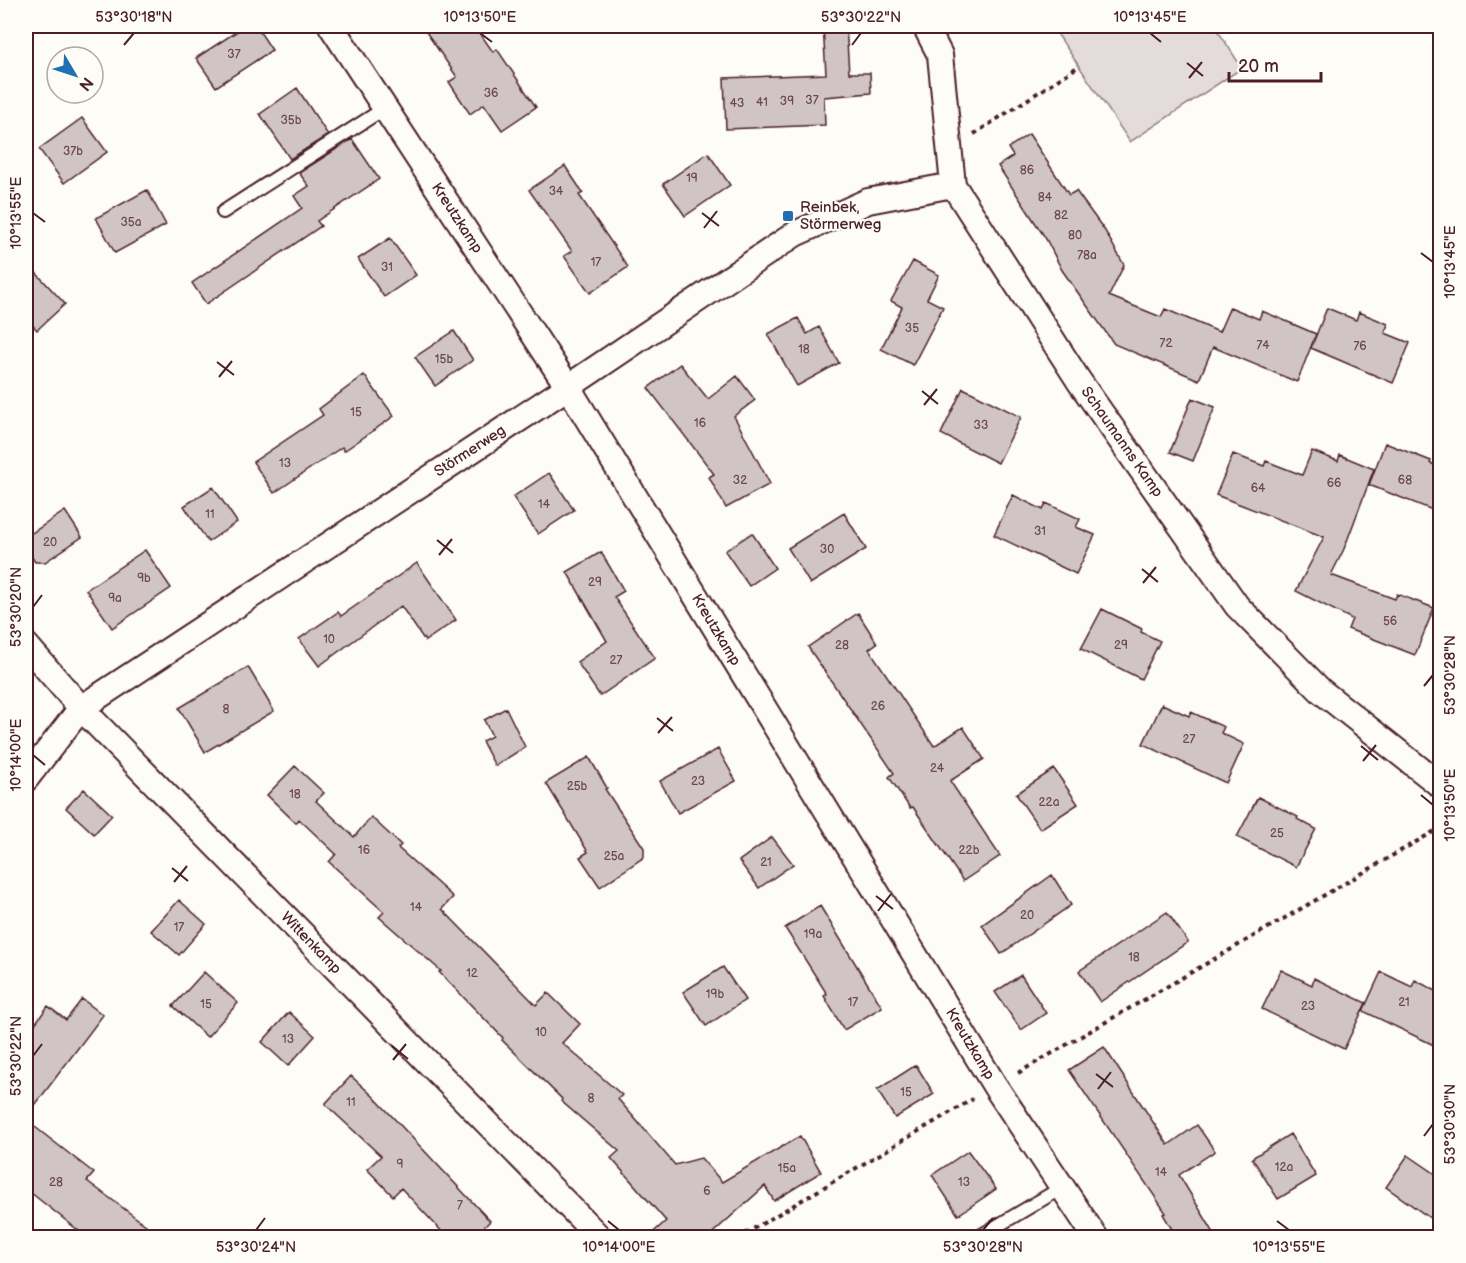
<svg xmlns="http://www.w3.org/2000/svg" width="1466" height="1263" viewBox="0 0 1466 1263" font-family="'Balsamiq Sans',sans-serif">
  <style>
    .green { fill: #e3dcda; stroke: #967e82; stroke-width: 1.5 }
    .building { fill: #d0c5c4; stroke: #4a1f2b; stroke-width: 1.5 }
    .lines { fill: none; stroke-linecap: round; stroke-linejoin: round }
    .lane-casing { stroke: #4a1f2b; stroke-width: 16 }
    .street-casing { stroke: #4a1f2b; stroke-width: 28 }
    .path { stroke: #4a1f2b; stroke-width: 4; stroke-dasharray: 4.5 4.5; stroke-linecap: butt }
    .lane { stroke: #fdfcf7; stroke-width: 12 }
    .street { stroke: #fdfcf7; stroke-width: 24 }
    .ticks { fill: none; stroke: #4a1f2b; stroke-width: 2 }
    .poi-dot { fill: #1f6fb2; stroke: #fdfcf7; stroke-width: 2 }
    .labels { text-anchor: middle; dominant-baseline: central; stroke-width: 4.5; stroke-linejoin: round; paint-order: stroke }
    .number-label { font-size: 12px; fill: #6c4851 }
    .poi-label { font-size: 15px; fill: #4a1f2b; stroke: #fdfcf7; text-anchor: start }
    .street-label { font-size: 15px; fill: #4a1f2b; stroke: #fdfcf7 }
    .neatline { fill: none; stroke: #4a1f2b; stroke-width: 2 }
    .ticks-label { font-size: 15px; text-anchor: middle; fill: #4a1f2b }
  </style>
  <rect width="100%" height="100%" fill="#fdfcf7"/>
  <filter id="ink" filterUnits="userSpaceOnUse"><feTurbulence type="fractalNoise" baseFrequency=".0167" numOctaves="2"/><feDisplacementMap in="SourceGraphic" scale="12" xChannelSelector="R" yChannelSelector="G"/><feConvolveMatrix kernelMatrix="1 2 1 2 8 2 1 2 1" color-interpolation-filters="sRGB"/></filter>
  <g filter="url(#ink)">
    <!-- green -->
    <path class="green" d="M 1052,26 L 1215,26 L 1242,68 L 1130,142 Z"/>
    <!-- building -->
    <path class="building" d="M 245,26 L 256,26 L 272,50 L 216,87 L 196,58 Z
      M 422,26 L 475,26 L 493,52 L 497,49 L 536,107 L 502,130 L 484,104 L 470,114 L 449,82 L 457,77 Z
      M 823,26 L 846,26 L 849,73 L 870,73 L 871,93 L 824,97 L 825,125 L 726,129 L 724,78 L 826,74 Z
      M 297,88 L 328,135 L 290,159 L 260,114 Z
      M 82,118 L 107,152 L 64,183 L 39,149 Z
      M 1029,134 L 1069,195 L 1076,191 L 1105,231 L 1124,265 L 1109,296 L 1161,317 L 1165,309 L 1219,332 L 1230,307 L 1259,319 L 1262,311 L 1316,334 L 1297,382 L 1213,347 L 1199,380 L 1114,344 L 1062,270 L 1046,239 L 998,166 L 1013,156 L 1008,148 Z
      M 352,139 L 379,179 L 317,221 L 321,226 L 206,304 L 192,283 L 302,208 L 294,196 L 309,186 L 299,173 Z
      M 708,153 L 730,185 L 685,216 L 663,184 Z
      M 565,166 L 583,193 L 579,195 L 628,267 L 590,293 L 564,256 L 572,251 L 529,190 Z
      M 147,190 L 166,225 L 115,253 L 96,218 Z
      M 390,238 L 416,275 L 384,297 L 358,259 Z
      M 913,261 L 939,275 L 927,299 L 943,307 L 913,365 L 881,349 L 902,307 L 891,301 Z
      M 26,262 L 65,304 L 37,330 L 26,318 Z
      M 1327,308 L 1356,320 L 1359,312 L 1388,324 L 1385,333 L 1410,343 L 1393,383 L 1311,348 Z
      M 798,318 L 807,334 L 819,327 L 839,363 L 797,386 L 768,334 Z
      M 454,331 L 473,360 L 435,386 L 415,357 Z
      M 680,364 L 708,399 L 737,376 L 755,400 L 734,416 L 770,484 L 726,508 L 709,477 L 714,474 L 648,388 Z
      M 364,375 L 394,416 L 344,451 L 342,447 L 274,493 L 253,462 L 323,415 L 319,409 Z
      M 963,388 L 1021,417 L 998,463 L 941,434 Z
      M 1192,398 L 1215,407 L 1193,461 L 1170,452 Z
      M 1385,443 L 1431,461 L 1430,463 L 1440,467 L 1440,513 L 1369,485 Z
      M 1312,451 L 1338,461 L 1340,455 L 1374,469 L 1344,549 L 1331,575 L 1395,599 L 1397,594 L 1434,608 L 1415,655 L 1348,629 L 1352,619 L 1296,591 L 1324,537 L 1216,495 L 1233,454 L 1264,466 L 1266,461 L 1302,475 Z
      M 549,473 L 574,510 L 538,534 L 513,497 Z
      M 213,487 L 237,522 L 208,542 L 184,506 Z
      M 1013,495 L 1043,510 L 1046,503 L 1080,519 L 1076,527 L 1095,535 L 1076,574 L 994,535 Z
      M 65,511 L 82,537 L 45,562 L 35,562 L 26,548 L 26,537 Z
      M 844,513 L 866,549 L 810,584 L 788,548 Z
      M 752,533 L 775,568 L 749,586 L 725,551 Z
      M 145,550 L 171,588 L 112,628 L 86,590 Z
      M 601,552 L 624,591 L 614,597 L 655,658 L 600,696 L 577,662 L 607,641 L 567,572 Z
      M 417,563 L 456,620 L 425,641 L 401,606 L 319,666 L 299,639 L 338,612 L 341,616 Z
      M 1102,609 L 1142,629 L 1141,632 L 1160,641 L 1141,679 L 1081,649 Z
      M 858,613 L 877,643 L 869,649 L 934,746 L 963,727 L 984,759 L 950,781 L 1000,856 L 963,881 L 913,807 L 910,808 L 889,777 L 894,773 L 808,647 Z
      M 248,667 L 274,711 L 205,752 L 179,708 Z
      M 1162,704 L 1189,716 L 1191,712 L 1224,727 L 1221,733 L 1244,744 L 1226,783 L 1143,744 Z
      M 506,708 L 525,747 L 495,766 L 482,741 L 492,736 L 484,720 Z
      M 718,749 L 736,781 L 678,813 L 660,781 Z
      M 589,757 L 607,788 L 605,789 L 644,848 L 644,857 L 600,887 L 580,857 L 588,852 L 546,783 Z
      M 295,766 L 324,793 L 316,801 L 354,837 L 371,817 L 401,845 L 398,848 L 453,897 L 442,909 L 536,1005 L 548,993 L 580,1024 L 562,1043 L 622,1095 L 618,1099 L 675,1165 L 701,1158 L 722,1182 L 800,1136 L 821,1172 L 774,1201 L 765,1186 L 707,1238 L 647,1238 L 666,1221 L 611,1158 L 619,1151 L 561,1101 L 562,1099 L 502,1040 L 503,1038 L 439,972 L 441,971 L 379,917 L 384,912 L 329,862 L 336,854 L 299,819 L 296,823 L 267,795 Z
      M 1054,769 L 1078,804 L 1040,829 L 1016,794 Z
      M 84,789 L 112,815 L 94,834 L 66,808 Z
      M 1258,797 L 1298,817 L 1297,819 L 1316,829 L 1296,867 L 1237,837 Z
      M 772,837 L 793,864 L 759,888 L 739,861 Z
      M 1052,875 L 1071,905 L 1001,954 L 982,925 Z
      M 179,900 L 206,924 L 179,955 L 151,931 Z
      M 820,906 L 882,1007 L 844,1030 L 824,996 L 827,994 L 785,928 Z
      M 1167,912 L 1188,942 L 1100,1002 L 1079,971 Z
      M 723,967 L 745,1000 L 706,1026 L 683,992 Z
      M 1281,970 L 1312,985 L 1314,978 L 1366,1003 L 1344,1049 L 1262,1009 Z
      M 204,972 L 238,1003 L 207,1037 L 173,1006 Z
      M 1381,972 L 1412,987 L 1415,980 L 1440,993 L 1440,1048 L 1363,1011 Z
      M 1021,975 L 1046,1013 L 1021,1030 L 995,992 Z
      M 82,999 L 103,1015 L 26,1117 L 26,1036 L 48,1006 L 66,1020 Z
      M 289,1012 L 315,1036 L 288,1066 L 262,1042 Z
      M 1104,1047 L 1168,1145 L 1197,1125 L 1215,1151 L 1179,1175 L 1217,1238 L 1177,1238 L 1163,1214 L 1166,1213 L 1069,1070 Z
      M 916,1065 L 934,1094 L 895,1118 L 877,1090 Z
      M 351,1076 L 374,1097 L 490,1221 L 473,1238 L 448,1238 L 401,1188 L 393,1196 L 367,1169 L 381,1156 L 325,1104 Z
      M 26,1120 L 94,1173 L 87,1181 L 163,1238 L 88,1238 L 26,1189 Z
      M 1290,1134 L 1316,1176 L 1278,1199 L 1252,1158 Z
      M 968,1151 L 996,1189 L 958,1215 L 932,1175 Z
      M 1408,1155 L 1440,1177 L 1440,1225 L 1386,1187 Z"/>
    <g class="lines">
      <defs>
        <path id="lane" d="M 223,212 L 385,108
          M 977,1238 L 1063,1187"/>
        <path id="street" d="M 331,26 L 568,387 L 995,1086 L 1096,1238
          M 925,26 L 940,55 L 953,185 L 1079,381 L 1237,606 L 1321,691 L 1440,785
          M 26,645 L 81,708 L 600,1238
          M 26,779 L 81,708 L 568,387 L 795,234 L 868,201 L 953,185"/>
      </defs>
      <!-- lane casing -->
      <use href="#lane" class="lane-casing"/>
      <!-- street casing -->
      <use href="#street" class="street-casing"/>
      <!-- path -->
      <path class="path" d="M 974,134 L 1079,66
        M 1018,1073 L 1440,828
        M 738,1238 L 973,1099"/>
      <!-- lane -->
      <use href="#lane" class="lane"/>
      <!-- street -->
      <use href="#street" class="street"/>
    </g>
  </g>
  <!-- ticks -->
  <path class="ticks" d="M 480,33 L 492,42M 1150,33 L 1161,42M 124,45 L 134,33M 852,45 L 861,33M 1187,63 L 1203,76M 1189,78 L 1202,62M 33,213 L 45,222M 702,213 L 719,226M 704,228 L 717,211M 1421,253 L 1433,262M 217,362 L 234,375M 219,377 L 232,361M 922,391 L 938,404M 924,405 L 937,389M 437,540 L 453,553M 439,555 L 452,539M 1142,569 L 1158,582M 1143,583 L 1156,567M 33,607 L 42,595M 1424,686 L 1433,675M 657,718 L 673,731M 658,733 L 672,717M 1361,746 L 1378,760M 33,755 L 45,765M 1363,761 L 1376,745M 1421,795 L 1433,805M 172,868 L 188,881M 174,882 L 187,866M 876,896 L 893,909M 878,911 L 891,894M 392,1046 L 408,1059M 33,1056 L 42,1044M 393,1060 L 406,1044M 1096,1074 L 1113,1087M 1098,1089 L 1111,1072M 1424,1136 L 1433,1124M 608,1221 L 619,1230M 1277,1221 L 1289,1230M 256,1230 L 265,1218M 983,1230 L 993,1218"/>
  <!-- markers -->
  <rect class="poi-dot" x="782" y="210" width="12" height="12" rx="3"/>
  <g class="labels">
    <!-- number labels -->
    <g class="number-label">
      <text x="234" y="54">37</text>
      <text x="491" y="93">36</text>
      <text x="812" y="100">37</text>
      <text x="787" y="101">39</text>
      <text x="762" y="102">41</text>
      <text x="737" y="103">43</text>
      <text x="291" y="120">35b</text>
      <text x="73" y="151">37b</text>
      <text x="1027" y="170">86</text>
      <text x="692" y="178">19</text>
      <text x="556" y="191">34</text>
      <text x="1045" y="197">84</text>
      <text x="1061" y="215">82</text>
      <text x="131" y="222">35a</text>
      <text x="1075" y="235">80</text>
      <text x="1087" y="255">78a</text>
      <text x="596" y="262">17</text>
      <text x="387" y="267">31</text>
      <text x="912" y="328">35</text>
      <text x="1166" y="343">72</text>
      <text x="1263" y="345">74</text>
      <text x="1360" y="346">76</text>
      <text x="804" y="349">18</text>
      <text x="444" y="359">15b</text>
      <text x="356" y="412">15</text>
      <text x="700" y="423">16</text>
      <text x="981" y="425">33</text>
      <text x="285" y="463">13</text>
      <text x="740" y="480">32</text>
      <text x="1405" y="480">68</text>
      <text x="1334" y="483">66</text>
      <text x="1258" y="488">64</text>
      <text x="544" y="504">14</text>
      <text x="210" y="514">11</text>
      <text x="1040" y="531">31</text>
      <text x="50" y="542">20</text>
      <text x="827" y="549">30</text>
      <text x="144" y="578">9b</text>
      <text x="595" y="582">29</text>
      <text x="115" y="598">9a</text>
      <text x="1390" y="621">56</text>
      <text x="329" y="639">10</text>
      <text x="842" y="645">28</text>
      <text x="1121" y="645">29</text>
      <text x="616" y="660">27</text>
      <text x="878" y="706">26</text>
      <text x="226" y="709">8</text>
      <text x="1189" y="739">27</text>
      <text x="937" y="768">24</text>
      <text x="698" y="781">23</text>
      <text x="577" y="786">25b</text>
      <text x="295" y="794">18</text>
      <text x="1049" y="802">22a</text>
      <text x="1277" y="833">25</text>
      <text x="364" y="850">16</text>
      <text x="969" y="850">22b</text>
      <text x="614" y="856">25a</text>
      <text x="766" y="862">21</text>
      <text x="416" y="907">14</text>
      <text x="1027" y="915">20</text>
      <text x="179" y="927">17</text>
      <text x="813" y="934">19a</text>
      <text x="1134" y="957">18</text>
      <text x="472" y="973">12</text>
      <text x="715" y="994">19b</text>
      <text x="853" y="1002">17</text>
      <text x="1404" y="1002">21</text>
      <text x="206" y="1004">15</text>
      <text x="1308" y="1006">23</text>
      <text x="541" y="1032">10</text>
      <text x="288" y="1039">13</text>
      <text x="906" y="1092">15</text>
      <text x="591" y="1098">8</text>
      <text x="351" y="1102">11</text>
      <text x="400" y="1164">9</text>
      <text x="1284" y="1167">12a</text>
      <text x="787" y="1168">15a</text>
      <text x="1161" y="1172">14</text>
      <text x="56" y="1182">28</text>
      <text x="964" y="1182">13</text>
      <text x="707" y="1191">6</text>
      <text x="460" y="1205">7</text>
    </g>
    <!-- poi labels -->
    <g class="poi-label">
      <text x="800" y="207">Reinbek,<tspan x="800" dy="17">Störmerweg</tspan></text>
    </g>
    <!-- street labels -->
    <g class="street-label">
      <text transform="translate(457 218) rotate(57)">Kreutzkamp</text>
      <text transform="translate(1122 442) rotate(55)">Schaumanns Kamp</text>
      <text transform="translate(470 451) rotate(-33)">Störmerweg</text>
      <text transform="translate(716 630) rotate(59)">Kreutzkamp</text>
      <text transform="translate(311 943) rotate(46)">Wittenkamp</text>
      <text transform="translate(970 1044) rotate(59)">Kreutzkamp</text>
    </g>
  </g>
  <!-- margin -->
  <rect width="1466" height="1263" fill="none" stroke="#fdfcf7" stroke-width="66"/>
  <!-- north arrow -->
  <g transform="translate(75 75) rotate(129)"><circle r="28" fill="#fdfcf7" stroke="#b5a4a5" stroke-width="1.5"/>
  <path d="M0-4.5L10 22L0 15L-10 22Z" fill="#1f6fb2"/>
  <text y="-9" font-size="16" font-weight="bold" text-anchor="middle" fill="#4a1f2b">N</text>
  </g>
  <!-- scale -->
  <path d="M1229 72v9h92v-9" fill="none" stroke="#4a1f2b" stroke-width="3"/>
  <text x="1238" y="72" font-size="18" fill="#4a1f2b" stroke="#fdfcf7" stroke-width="4.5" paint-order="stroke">20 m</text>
  <rect x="33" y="33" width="1400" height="1197" class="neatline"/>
  <g class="ticks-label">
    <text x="134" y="22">53°30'18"N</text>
    <text x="480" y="22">10°13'50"E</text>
    <text x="861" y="22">53°30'22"N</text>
    <text x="1150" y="22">10°13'45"E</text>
    <text transform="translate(16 213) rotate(-90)" y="5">10°13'55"E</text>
    <text transform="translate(1450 262) rotate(-90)" y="5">10°13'45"E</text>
    <text transform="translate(16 607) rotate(-90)" y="5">53°30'20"N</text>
    <text transform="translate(1450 675) rotate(-90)" y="5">53°30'28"N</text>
    <text transform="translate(16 755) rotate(-90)" y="5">10°14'00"E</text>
    <text transform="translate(1450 805) rotate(-90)" y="5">10°13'50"E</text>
    <text transform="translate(16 1056) rotate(-90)" y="5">53°30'22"N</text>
    <text transform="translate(1450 1124) rotate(-90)" y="5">53°30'30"N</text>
    <text x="256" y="1252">53°30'24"N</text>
    <text x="619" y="1252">10°14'00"E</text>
    <text x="983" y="1252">53°30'28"N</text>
    <text x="1289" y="1252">10°13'55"E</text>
  </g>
</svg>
